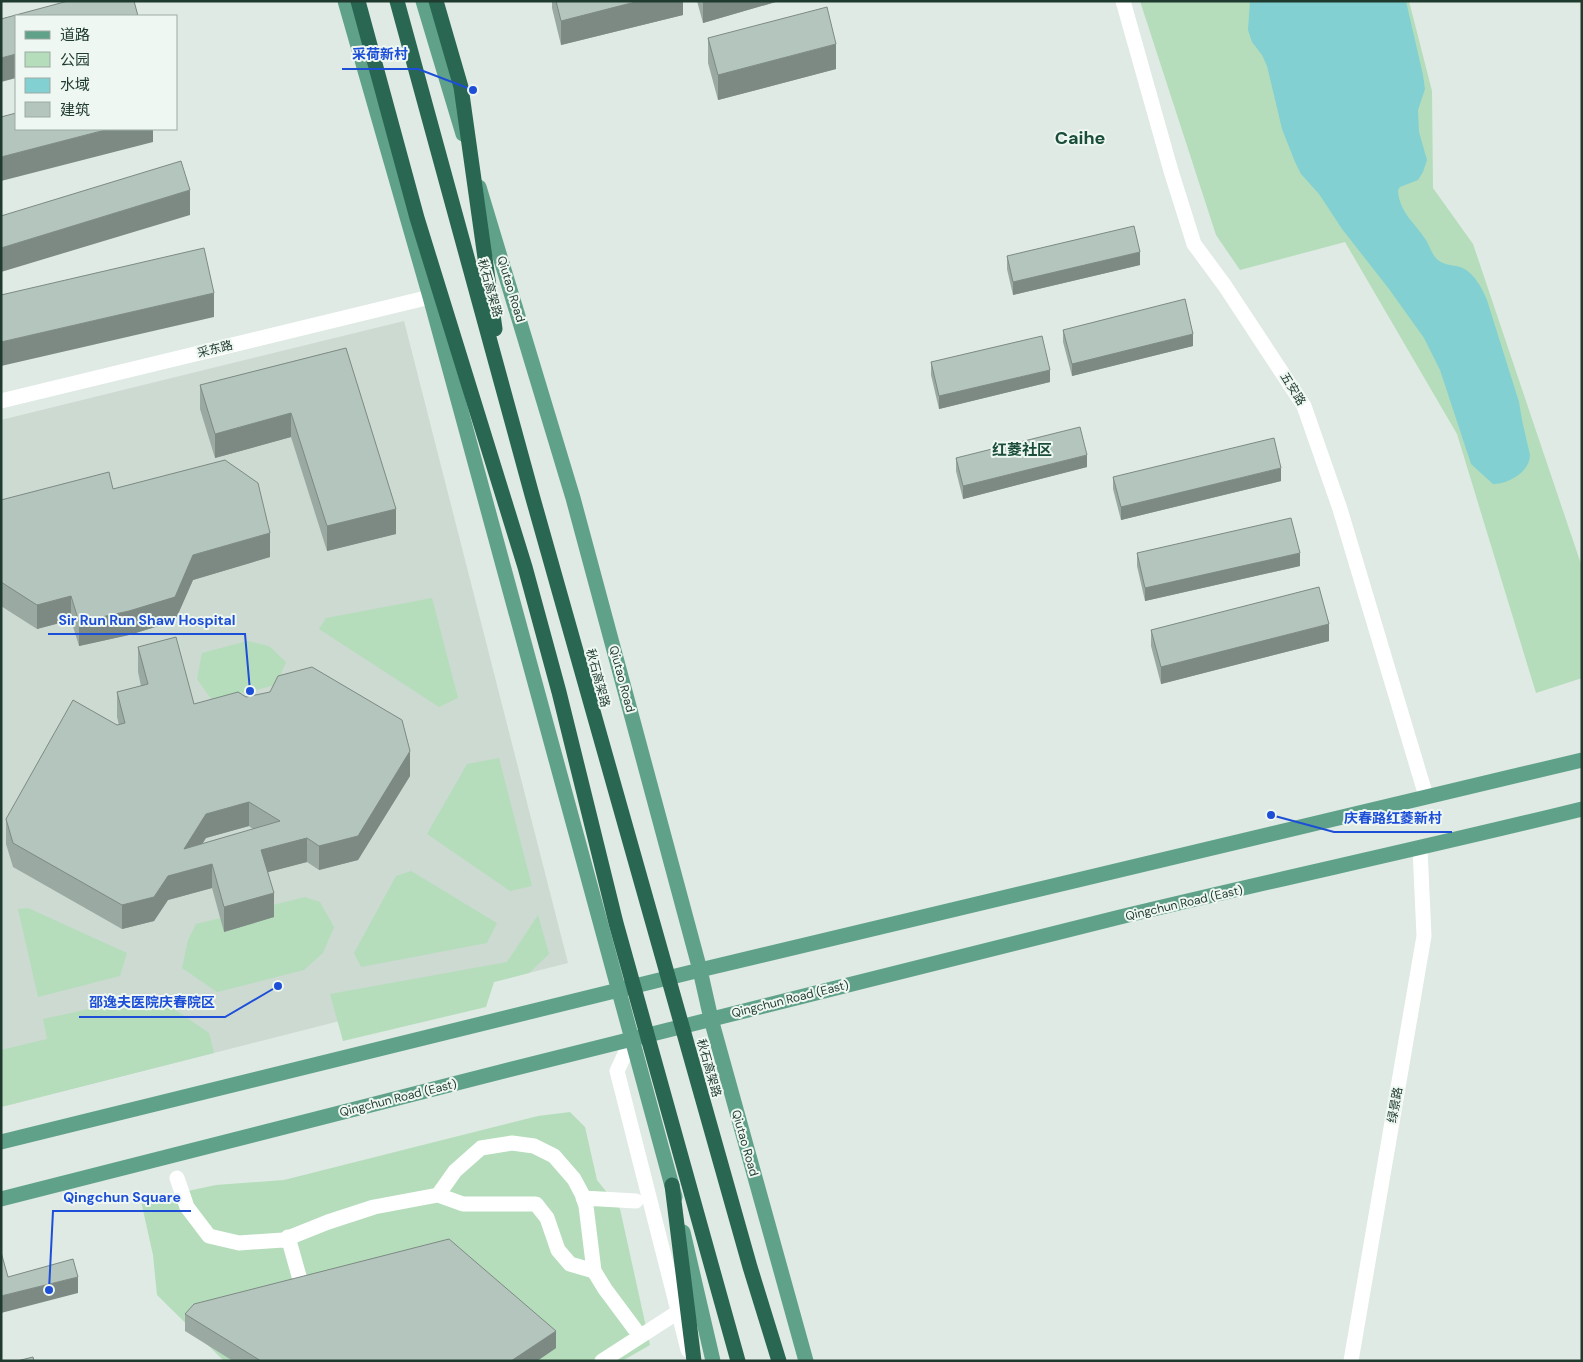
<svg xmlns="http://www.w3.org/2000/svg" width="1583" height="1362" viewBox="0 0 1583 1362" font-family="'DM Sans','Noto Sans SC',sans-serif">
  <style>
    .built { fill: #ccdad2 }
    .green { fill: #b5ddbb }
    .water { fill: #83d0d2 }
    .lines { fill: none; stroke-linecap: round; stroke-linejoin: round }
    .street { stroke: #fff; stroke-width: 15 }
    .secondary { stroke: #fff; stroke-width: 15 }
    .primary { stroke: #60a289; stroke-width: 15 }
    .highway { stroke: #2a6753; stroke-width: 15 }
    .wall { fill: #9aa9a2; fill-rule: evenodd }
    .shaded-wall { fill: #7d8a84 }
    .building { fill: #b3c5bc; stroke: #7d8a84; fill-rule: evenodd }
    .labels { text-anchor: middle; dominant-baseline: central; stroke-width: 4; stroke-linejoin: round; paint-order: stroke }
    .street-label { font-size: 12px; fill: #1f3a2f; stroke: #eef7f1 }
    .quarter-label { font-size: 15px; font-weight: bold; fill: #1a4d3a; stroke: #eef7f1 }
    .district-label { font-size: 18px; font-weight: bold; fill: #1a4d3a; stroke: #eef7f1 }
    .leader { fill: none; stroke: #1d4ed8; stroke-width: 2 }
    .callout-dot { fill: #1d4ed8; stroke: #eef7f1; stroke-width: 2 }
    .callout-label { font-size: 14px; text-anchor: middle; font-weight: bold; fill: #1d4ed8; stroke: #eef7f1; stroke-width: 4; stroke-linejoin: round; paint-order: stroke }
  </style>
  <rect width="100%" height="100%" fill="#deeae3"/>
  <!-- built -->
  <path class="built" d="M 404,321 L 568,963 L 1,1107 L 1,420 Z"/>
  <!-- green -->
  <path class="green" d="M 1140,1 L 1409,1 L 1432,91 L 1433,188 L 1473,244 L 1582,567 L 1582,678 L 1536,693 L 1457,434 L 1345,242 L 1240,270 L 1216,235 Z
    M 432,598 L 458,698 L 439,707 L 319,629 L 326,618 Z
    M 247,641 L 269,646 L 286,662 L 276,685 L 212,700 L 197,679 L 202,653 Z
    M 499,758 L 532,886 L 510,891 L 427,834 L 467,764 Z
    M 411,871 L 497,923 L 487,943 L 361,967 L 354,953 L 396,876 Z
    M 305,897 L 320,902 L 334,927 L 323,953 L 304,970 L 217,992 L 182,968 L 188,940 L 196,924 Z
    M 28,908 L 127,953 L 120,976 L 38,997 L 18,909 Z
    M 538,915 L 549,954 L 529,973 L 494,982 L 486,1007 L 343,1041 L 330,994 L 507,962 Z
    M 154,995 L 209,1033 L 214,1053 L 1,1107 L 1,1050 L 47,1039 L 43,1019 Z
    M 570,1112 L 585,1127 L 597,1180 L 620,1209 L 650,1345 L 622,1361 L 224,1361 L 157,1295 L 153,1255 L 141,1201 L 216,1185 L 284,1180 L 538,1116 Z"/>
  <!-- water -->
  <path class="water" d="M 1250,1 L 1406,1 L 1423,75 L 1425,89 L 1418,110 L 1419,132 L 1427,160 L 1423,172 L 1418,180 L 1400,187 L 1398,190 C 1399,212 1415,223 1426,240 C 1430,247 1432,255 1438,260 C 1444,265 1453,265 1460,267 C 1474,272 1482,288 1487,300 L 1519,402 L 1522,420 L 1530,455 C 1530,472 1508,484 1493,484 L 1471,464 L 1440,370 L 1424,338 L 1389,289 L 1342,229 L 1319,194 L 1301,174 L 1295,162 L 1282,129 L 1267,66 L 1262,55 L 1252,42 L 1248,30 Z"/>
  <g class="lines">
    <!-- street -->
    <path class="street" d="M 1123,1 L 1171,171 L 1194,244 L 1225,286 L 1304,406 L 1340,509 L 1426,796
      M 1,401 L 430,297
      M 177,1178 L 187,1207 L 209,1236 L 239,1243 L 283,1240 L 328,1222 L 374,1207 L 438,1195 L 455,1171 L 481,1148 L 512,1143 L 534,1146 L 554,1156 L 574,1179 L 582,1194 L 586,1206 L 594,1271 L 605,1289 L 640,1336
      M 438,1195 L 463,1204 L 536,1204 L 547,1218 L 558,1250 L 570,1264 L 594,1271
      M 583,1198 L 636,1201
      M 288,1237 L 299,1276
      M 602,1361 L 678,1312
      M 1351,1361 L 1424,936 L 1420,849"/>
    <!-- secondary -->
    <path class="secondary" d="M 632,1039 L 617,1071 L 688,1350"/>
    <!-- primary -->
    <path class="primary" d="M 345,1 L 430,297 L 675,1197
      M 423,1 L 463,134
      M 479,187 L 573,498 L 700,970 L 711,1019 L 806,1361
      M 1,1142 L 700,970 L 1582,760
      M 1,1199 C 374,1104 746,1009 1120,917 C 1273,880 1428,847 1582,809
      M 683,1232 L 713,1361"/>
    <!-- highway -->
    <path class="highway" d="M 358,1 L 417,218 L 525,567 L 559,692 L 616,923 L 738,1361
      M 397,1 C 511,424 629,846 750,1267 L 779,1361
      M 436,1 L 461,87 L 495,329
      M 672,1185 L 694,1361"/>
  </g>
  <!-- wall -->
  <path class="wall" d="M 552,1 L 683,1 L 683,15 L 561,45 L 552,8 Z
    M 697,1 L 779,1 L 703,23 Z
    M 708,38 L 836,69 L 718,100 L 708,63 Z
    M 1007,256 L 1140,265 L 1013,295 L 1007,269 Z
    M 1063,330 L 1193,346 L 1072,376 L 1063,342 Z
    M 346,348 L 396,534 L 327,551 L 291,437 L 215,458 L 200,409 L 200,385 Z
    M 931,362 L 1050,382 L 939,409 L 931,375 Z
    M 956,458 L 1087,467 L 963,499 L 956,471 Z
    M 1113,477 L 1281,481 L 1121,520 L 1113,489 Z
    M 113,489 L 270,557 L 193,580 L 175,621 L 129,635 L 79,646 L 71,620 L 37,629 L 1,606 L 1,500 Z
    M 1137,553 L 1300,566 L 1145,601 L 1137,566 Z
    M 1151,630 L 1329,641 L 1161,684 L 1151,646 Z
    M 138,647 L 194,704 L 246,697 L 410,776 L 358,860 L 319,870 L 307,862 L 268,872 L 274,917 L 224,932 L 212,888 L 168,900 L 154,921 L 122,929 L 13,867 L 6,844 L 6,819 L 117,725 L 119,725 L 117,717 L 117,692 L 141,686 L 138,672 ZM 249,826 L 253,829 L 202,844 L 206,838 Z
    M 185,1314 L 556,1348 L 537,1361 L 233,1361 L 185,1331 Z"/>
  <!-- shaded-wall -->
  <path class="shaded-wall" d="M 639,1 L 683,1 L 683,15 L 561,45 L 561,21 Z
    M 703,1 L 779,1 L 703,23 Z
    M 836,44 L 836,69 L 718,100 L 718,75 Z
    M 16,54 L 16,78 L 1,82 L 1,58 Z
    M 109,129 L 153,129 L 153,142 L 1,181 L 1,157 Z
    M 190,190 L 190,215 L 1,272 L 1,248 Z
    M 1140,252 L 1140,265 L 1013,295 L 1013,282 Z
    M 214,293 L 214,317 L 1,366 L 1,342 Z
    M 1193,334 L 1193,346 L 1072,376 L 1072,364 Z
    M 1050,370 L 1050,382 L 939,409 L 939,396 Z
    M 291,413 L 291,437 L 215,458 L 215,434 Z
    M 1087,455 L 1087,467 L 963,499 L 963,486 Z
    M 1281,468 L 1281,481 L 1121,520 L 1121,507 Z
    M 396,509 L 396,534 L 327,551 L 327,526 Z
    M 270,533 L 270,557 L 193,580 L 175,621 L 129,635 L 79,646 L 79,622 L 193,555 Z
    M 1300,553 L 1300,566 L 1145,601 L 1145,588 Z
    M 71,596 L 71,620 L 37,629 L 37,605 Z
    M 1329,624 L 1329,641 L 1161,684 L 1161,667 Z
    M 410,751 L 410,776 L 358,860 L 319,870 L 319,846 Z
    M 249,802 L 249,826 L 206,838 L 185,871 L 212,864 L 212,888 L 168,900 L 154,921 L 122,929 L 122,905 L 206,814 Z
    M 307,838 L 307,862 L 261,874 L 261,850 Z
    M 274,893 L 274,917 L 224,932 L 224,907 Z
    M 78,1277 L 78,1293 L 1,1313 L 1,1296 Z
    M 556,1331 L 556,1348 L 537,1361 L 511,1361 Z"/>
  <!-- building -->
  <path class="building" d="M 68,1 L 134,1 L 138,16 L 16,16 L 16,54 L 1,58 L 1,19 Z
    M 556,1 L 639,1 L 561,21 Z
    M 827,7 L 836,44 L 718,75 L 708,38 Z
    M 16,113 L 16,129 L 109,129 L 1,157 L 1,117 Z
    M 181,161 L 190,190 L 1,248 L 1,216 Z
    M 1134,226 L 1140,252 L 1013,282 L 1007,256 Z
    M 204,248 L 214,293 L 1,342 L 1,295 Z
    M 1185,299 L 1193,334 L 1072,364 L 1063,330 Z
    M 1042,336 L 1050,370 L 939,396 L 931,362 Z
    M 346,348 L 396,509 L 327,526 L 291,413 L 215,434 L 200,385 Z
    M 1080,427 L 1087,455 L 963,486 L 956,458 Z
    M 1274,438 L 1281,468 L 1121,507 L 1113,477 Z
    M 225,460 L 258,483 L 270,533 L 193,555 L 175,597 L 129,611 L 79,622 L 71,596 L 37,605 L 1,582 L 1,500 L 109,472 L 113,489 Z
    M 1291,518 L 1300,553 L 1145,588 L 1137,553 Z
    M 1319,587 L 1329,624 L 1161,667 L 1151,630 Z
    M 176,637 L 194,704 L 238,692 L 246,697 L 270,692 L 278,676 L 312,667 L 402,720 L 410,751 L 358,836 L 319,846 L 307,838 L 261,850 L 274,893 L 224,907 L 212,864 L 168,876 L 154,897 L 122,905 L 13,843 L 6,819 L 73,700 L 117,725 L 125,723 L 117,692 L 148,684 L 138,647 ZM 249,802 L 280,821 L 184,849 L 206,814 Z
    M 449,1239 L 556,1331 L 511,1361 L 261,1361 L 185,1314 L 194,1304 Z
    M 1,1252 L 8,1277 L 73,1259 L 78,1277 L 1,1296 Z
    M 33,1357 L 34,1361 L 17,1361 Z"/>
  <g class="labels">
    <!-- street labels -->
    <g class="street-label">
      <text transform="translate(490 288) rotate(74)">秋石高架路</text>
      <text transform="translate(511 289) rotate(73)">Qiutao Road</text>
      <text transform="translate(215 349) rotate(-14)">采东路</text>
      <text transform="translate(1293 389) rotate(58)">五安路</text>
      <text transform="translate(598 678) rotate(75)">秋石高架路</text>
      <text transform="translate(622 679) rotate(75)">Qiutao Road</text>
      <text transform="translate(1184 903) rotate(-13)">Qingchun Road (East)</text>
      <text transform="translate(790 999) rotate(-14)">Qingchun Road (East)</text>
      <text transform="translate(709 1068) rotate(74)">秋石高架路</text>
      <text transform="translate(398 1098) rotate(-14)">Qingchun Road (East)</text>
      <text transform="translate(1395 1105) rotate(-80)">绿景路</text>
      <text transform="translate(745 1143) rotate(74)">Qiutao Road</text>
    </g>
    <!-- quarter labels -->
    <g class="quarter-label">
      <text x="1022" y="450">红菱社区</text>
    </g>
    <!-- district labels -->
    <g class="district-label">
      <text x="1080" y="138">Caihe</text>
    </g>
  </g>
  <!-- callouts -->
  <path class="leader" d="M473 90L418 69H342M250 691L245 634H48M1271 815L1334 832H1452M278 986L225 1017H79M49 1290L53 1211H191"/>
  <g class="callout-dot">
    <circle cx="473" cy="90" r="5"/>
    <circle cx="250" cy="691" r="5"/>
    <circle cx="1271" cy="815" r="5"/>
    <circle cx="278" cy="986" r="5"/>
    <circle cx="49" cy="1290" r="5"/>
  </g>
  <g class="callout-label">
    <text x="380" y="59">采荷新村</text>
    <text x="147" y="625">Sir Run Run Shaw Hospital</text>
    <text x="1393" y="823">庆春路红菱新村</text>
    <text x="152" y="1007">邵逸夫医院庆春院区</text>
    <text x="122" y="1202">Qingchun Square</text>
  </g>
  <!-- border -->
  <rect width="1583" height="1362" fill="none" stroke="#1f3a2f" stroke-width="5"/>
  <!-- legend -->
  <rect x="15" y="15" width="162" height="115" fill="#eef7f1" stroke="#9baba3"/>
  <rect x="25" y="31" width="25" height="8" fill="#60a289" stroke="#9baba3"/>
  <text x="60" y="40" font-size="15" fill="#1f3a2f">道路</text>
  <rect x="25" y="52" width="25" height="15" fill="#b5ddbb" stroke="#9baba3"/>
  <text x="60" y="65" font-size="15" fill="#1f3a2f">公园</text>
  <rect x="25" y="78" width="25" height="15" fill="#83d0d2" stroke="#9baba3"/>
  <text x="60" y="90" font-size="15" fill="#1f3a2f">水域</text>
  <rect x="25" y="102" width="25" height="15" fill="#b3c5bc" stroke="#9baba3"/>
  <text x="60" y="115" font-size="15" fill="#1f3a2f">建筑</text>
</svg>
